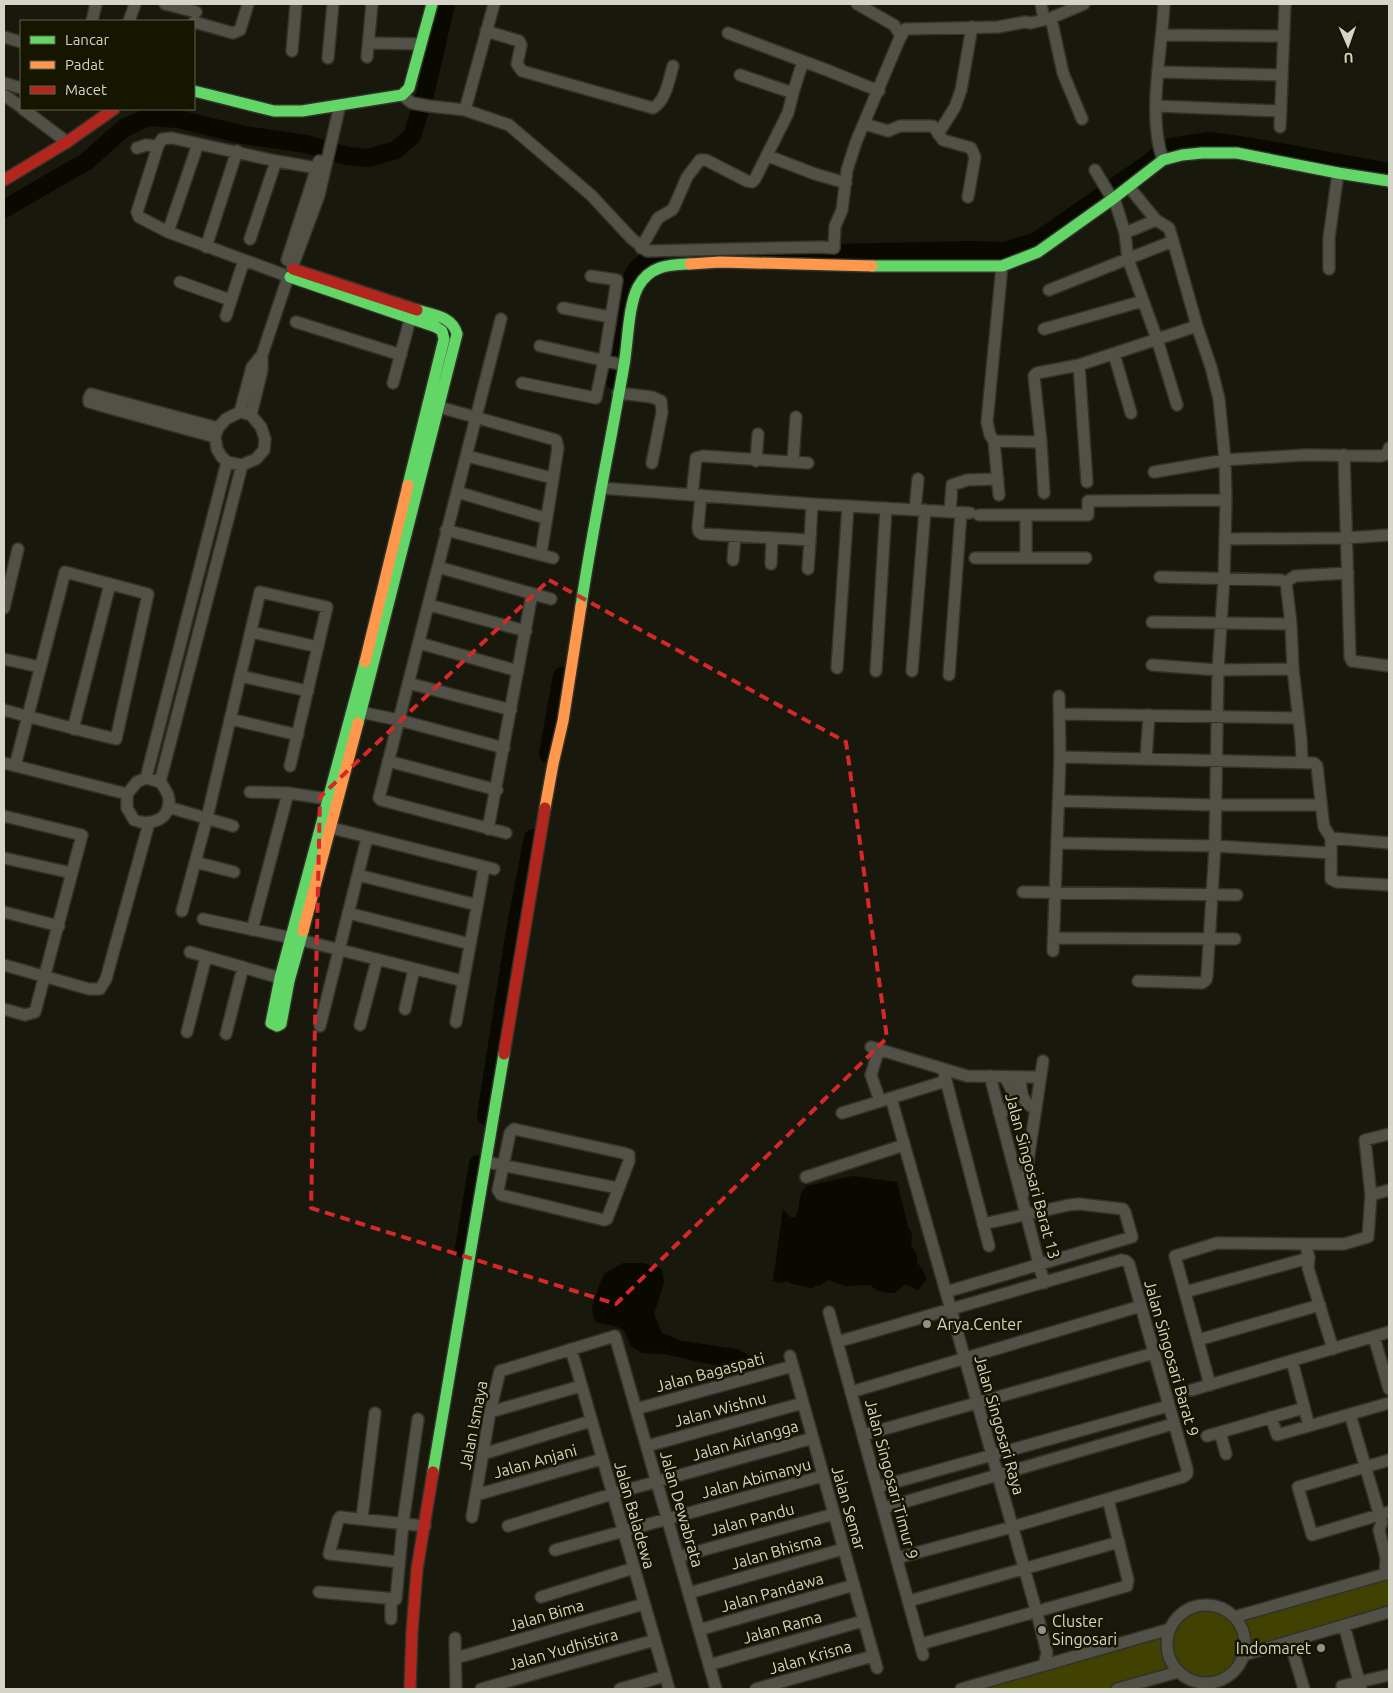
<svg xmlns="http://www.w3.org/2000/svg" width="1393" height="1693" viewBox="0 0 1393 1693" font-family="Ubuntu,sans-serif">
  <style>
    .green { fill: #414102 }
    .water { fill: #090801 }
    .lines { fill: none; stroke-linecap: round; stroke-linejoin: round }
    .river { stroke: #090801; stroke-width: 18 }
    .street-casing { stroke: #323229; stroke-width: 14 }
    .fast-casing { stroke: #323229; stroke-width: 14 }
    .slow-casing { stroke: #323229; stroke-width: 14 }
    .jam-casing { stroke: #323229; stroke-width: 14 }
    .street { stroke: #515147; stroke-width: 11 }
    .fast { stroke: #63d668; stroke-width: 11 }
    .slow { stroke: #ff974d; stroke-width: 11 }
    .jam { stroke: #b3261e; stroke-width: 11 }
    .marked { fill: none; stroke: #d62828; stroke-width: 4; stroke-dasharray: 10 6; stroke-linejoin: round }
    .poi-dot { fill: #929385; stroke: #151500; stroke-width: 2 }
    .labels { text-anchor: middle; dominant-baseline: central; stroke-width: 5; stroke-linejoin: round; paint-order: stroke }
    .street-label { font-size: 16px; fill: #d4d5c6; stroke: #151500 }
    .poi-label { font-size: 16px; fill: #d4d5c6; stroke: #151500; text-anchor: start }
  </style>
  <rect width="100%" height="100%" fill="#18180c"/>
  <!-- green -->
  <path class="green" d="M 1389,1573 L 1389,1612 L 1244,1655 C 1232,1684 1203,1692 1178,1672 L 1117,1689 L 961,1689 L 1044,1665 L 1050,1652 L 1058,1661 L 1170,1630 C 1184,1604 1211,1599 1234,1617 Z"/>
  <!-- water -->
  <path class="water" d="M 853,1176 L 897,1182 L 908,1227 L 912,1233 L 911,1245 L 917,1255 L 917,1262 L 925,1274 L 926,1280 L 918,1290 L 908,1285 L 904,1285 L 895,1293 C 886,1293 876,1292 870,1285 L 845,1286 L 828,1280 L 819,1286 L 815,1285 L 812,1289 C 803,1284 794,1287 787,1281 L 781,1283 L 773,1281 L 783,1209 L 790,1217 L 795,1217 C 802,1207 796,1194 807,1186 Z
    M 623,1263 L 643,1263 L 662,1269 L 664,1282 L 654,1314 L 662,1333 L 682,1341 L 737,1349 L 752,1357 L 739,1367 L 709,1364 L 664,1354 L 642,1353 L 631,1346 L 624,1330 L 615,1326 L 597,1323 L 593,1316 L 592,1307 L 600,1283 L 605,1273 Z"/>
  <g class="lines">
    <!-- river -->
    <path class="river" d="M 4,209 L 87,161 L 124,128 L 148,117 L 178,119 L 244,135 L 306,144 L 347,156 L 368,158 L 396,150 L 412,136 L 425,95 L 446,4
      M 614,380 C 616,353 622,295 635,272 C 639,264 649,260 657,257 L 972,250 L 1004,251 L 1037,241 L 1146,165 L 1161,153 L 1171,147 L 1209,141 L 1253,147 L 1389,172
      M 548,754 L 562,676
      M 486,1116 L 515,931 L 533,838
      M 464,1249 L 478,1164"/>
    <defs>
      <path id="street" d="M 165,4 L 196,12
        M 857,4 L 894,25 L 901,36
        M 1041,4 L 1044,19
        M 1051,18 L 1063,73 L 1082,119
        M 92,21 L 96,4
        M 129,21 L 135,4
        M 194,22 L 233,33 L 240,30 L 248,4
        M 486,31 L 519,41 L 521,45 L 517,64 L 522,71 L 653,108 C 666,101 669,79 673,66
        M 728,33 L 824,69 L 879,91
        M 1163,35 L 1283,36
        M 4,37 L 21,42
        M 369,43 L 421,44
        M 292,51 L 296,4
        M 367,57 L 372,4
        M 328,58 L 333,4
        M 1158,72 L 1282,75
        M 4,83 L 21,88
        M 793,93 L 803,61
        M 4,95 L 21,107
        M 402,95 L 412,103 L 429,106 L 465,110 L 509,125 L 591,195 L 631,238 L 647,251 L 821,247 L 834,248 L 835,226 L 842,210 L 847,170 L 856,142 L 899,40 L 905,29 L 998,27 L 1025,22 L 1031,23 L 1051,18 L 1084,4
        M 1156,106 L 1281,111
        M 23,109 L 67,142
        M 465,110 L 494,4
        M 865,124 L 888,131 L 900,126 L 933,126 L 943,140 L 971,148 L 975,157 L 968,197
        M 1280,127 L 1285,4
        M 938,134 L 955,107 L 961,90 L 972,27
        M 137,148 L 146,145 L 158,146
        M 768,156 L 815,174 L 846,183
        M 1163,160 C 1147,116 1162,51 1164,4
        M 1095,170 L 1110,195 L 1114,198 L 1125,233 L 1128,259 L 1157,339 L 1177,405
        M 1129,187 L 1156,220 L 1169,228 L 1173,241 L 1197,326 L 1211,367 L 1219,399 L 1225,460 L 1226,500 L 1224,578 L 1218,670 L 1215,846 L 1207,976 L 1206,980 L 1202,983 L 1138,981
        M 168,232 L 198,144
        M 1125,233 L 1156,220
        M 250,239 L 276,161
        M 206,247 L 237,151
        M 641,248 L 658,218 L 672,210 L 674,207 L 687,177 L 700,160 L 706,160 L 747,181 L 752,182 L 755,179 L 788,113 L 793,93 L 740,75
        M 287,260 L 319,161
        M 292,268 L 319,195 L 340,105
        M 1329,269 L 1329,238 L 1338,173
        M 282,274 L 168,232 L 139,217 L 137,212 L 158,146 L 162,139 L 172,138 L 276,161 L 317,168 L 324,172
        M 180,282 L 230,300
        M 1049,290 L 1173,241
        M 563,308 L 610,317
        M 226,316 L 244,260
        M 501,319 L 379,798 L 381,800 L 506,833
        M 296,322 L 401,355
        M 1044,329 L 1143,301
        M 540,346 L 619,364 L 624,364
        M 1114,354 L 1131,413
        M 393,383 L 412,312
        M 522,383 L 596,398 L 604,360 L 617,280 L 591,276
        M 618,393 L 652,397 L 661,401 L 662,412 L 652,463
        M 432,405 L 556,440 L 558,448 L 541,554
        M 240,412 L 251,415 L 261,427 L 265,439 L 264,450 L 256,459 L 242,465 L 227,462 L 221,456 L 217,449 L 215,437 L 218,428 L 226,419 L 240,412 L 252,367 L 262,355
        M 251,415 L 262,370 L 262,355 L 288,277
        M 215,437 L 106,407 L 89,402 L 89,398 L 91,394 L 218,428
        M 994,441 L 1041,442
        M 1344,455 L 1350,657 L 1352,661 L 1389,666
        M 467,456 L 552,478
        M 756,461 L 758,434
        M 793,462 L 796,417
        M 1154,472 L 1225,460 L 1305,455 L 1381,456 L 1388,454 L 1389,448
        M 1087,482 L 1079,365 L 1197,326
        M 601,488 L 812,504 L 970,513
        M 457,492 L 545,518
        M 1044,493 L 1041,442 L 1034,376 L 1037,373 L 1079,365
        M 692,495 L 696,458 L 703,456 L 808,463
        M 701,495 L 698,528 L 699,532 L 702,534 L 810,540 L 812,504
        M 999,495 L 994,441 L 990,435 L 987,422 L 1002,266
        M 915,510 L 918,479
        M 950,512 L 952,485 L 967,480 L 998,479
        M 979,515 L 1026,515 L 1026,558
        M 1026,515 L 1088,515 L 1088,501 L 1226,500
        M 446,530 L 553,558
        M 1225,539 L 1346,538 L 1389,535
        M 975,558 L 1086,558
        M 733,560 L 735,536
        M 771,564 L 772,538
        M 438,567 L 551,599
        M 808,569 L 810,540
        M 1160,577 L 1280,580 L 1286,582
        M 1286,582 L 1291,624 L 1293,669 L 1301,739 L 1302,762
        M 1286,582 L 1295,576 L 1348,573
        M 429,605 L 526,631
        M 4,608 L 18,549
        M 1152,622 L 1291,624
        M 251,632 L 318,647
        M 419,643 L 518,671
        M 4,659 L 40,667
        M 1152,665 L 1218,670 L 1293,669
        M 837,668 L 848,506
        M 876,671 L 886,508
        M 912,671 L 925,510
        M 949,675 L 961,513
        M 240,676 L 308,691
        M 408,683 L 511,710
        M 4,710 C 41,720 78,730 116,739 L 148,594 L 65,572 C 48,637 32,701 15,766
        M 355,711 L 399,720 L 504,748
        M 1060,714 L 1298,718
        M 230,719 L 298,735
        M 73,729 L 110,584
        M 1060,757 L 1314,763 L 1317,766 L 1323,820 L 1324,827 L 1331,838 L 1331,879 L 1337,882 L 1389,885
        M 1146,759 L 1149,715
        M 388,761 L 497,790
        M 4,763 L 127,794
        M 146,778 L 227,462
        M 160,782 L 146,778 L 137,782 L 127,794 L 127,808 L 134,820 C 149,826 170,821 169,800 C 169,794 164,787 160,782 L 242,465
        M 250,792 L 288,793 L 328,799
        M 1059,801 L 1215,805 L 1321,805
        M 168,807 L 233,826
        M 4,816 L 82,835 L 35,1012 L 25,1015 L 4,1009
        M 324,826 L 494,869
        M 488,829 L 532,594
        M 1331,838 L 1389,843
        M 1057,843 L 1215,846 L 1331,853
        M 4,858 L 72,873
        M 195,862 L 234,872
        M 358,875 L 477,905
        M 1023,892 L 1237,895
        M 182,911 L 207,818 L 260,592 L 327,607 L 290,766
        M 4,912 L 59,926
        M 348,913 L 470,944
        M 203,919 L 301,940 L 463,981
        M 252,930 L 288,793
        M 1053,938 L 1235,939
        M 1053,951 L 1060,757 L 1059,696
        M 190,952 L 287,980
        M 4,965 L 89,989 L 100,989 L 106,979 L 149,823
        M 405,1009 L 414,969
        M 456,1022 L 484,868
        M 360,1025 L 377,960
        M 320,1026 L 367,838
        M 187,1032 L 206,957
        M 226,1034 L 243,967
        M 871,1047 L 967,1076 L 1040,1077
        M 879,1049 L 871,1075 L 880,1101
        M 943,1069 L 989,1246
        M 990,1076 L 1044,1283
        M 1020,1077 C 1021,1091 1021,1103 1036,1109
        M 891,1098 L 1038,1617 L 1047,1653 L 1044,1665
        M 999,1112 C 1021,1110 1013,1088 1004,1077
        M 842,1113 L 946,1081
        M 514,1129 L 623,1153 L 629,1155 L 629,1161 L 607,1219 L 604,1220 L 501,1195 L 498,1190 L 510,1133 Z
        M 486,1162 L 618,1188
        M 806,1177 L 904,1145
        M 1023,1194 L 1043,1061
        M 1371,1196 L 1365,1140 L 1389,1134
        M 1304,1244 L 1344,1244 L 1368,1237 L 1371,1195 L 1389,1190
        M 946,1292 L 1132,1237 L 1125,1212 L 1123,1209 L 1079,1204 L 1069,1205 L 983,1224
        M 1185,1292 L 1309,1258
        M 829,1312 L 923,1655
        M 1374,1337 L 1389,1389
        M 1198,1340 L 1320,1305
        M 837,1342 L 1121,1260 L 1126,1261 L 1129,1264 L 1187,1469 L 1187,1474 L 1183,1477 L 1012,1527 L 897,1558
        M 571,1349 L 669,1689
        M 790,1356 L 877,1668
        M 1292,1361 L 1309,1426
        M 1210,1385 L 1175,1256 L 1217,1243 L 1305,1244 L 1309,1257 L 1308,1268 L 1333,1349
        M 1192,1390 L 1389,1332
        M 851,1392 L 1141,1306
        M 636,1409 L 793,1366
        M 490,1412 L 581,1386
        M 1350,1414 L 1381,1520
        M 1271,1417 L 1277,1435 L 1389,1403
        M 1220,1432 L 1226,1454
        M 863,1435 L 1154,1353
        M 1207,1436 L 1304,1408
        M 647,1446 L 803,1403
        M 483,1454 L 591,1421
        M 1389,1460 L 1298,1487 L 1312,1535 L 1389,1512
        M 878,1487 L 1168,1406
        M 476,1495 L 602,1459
        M 884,1508 L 1173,1424
        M 472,1517 L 490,1412 L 500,1371 L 615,1336 L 716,1689
        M 362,1518 L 375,1413
        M 1382,1522 L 1379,1530 L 1386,1558 L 1385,1574
        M 508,1526 L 612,1494 L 813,1438
        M 555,1550 L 823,1476
        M 678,1557 L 834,1514
        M 399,1562 L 329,1554 L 338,1520 L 340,1517 L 425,1526
        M 319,1592 L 396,1599
        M 689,1593 L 843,1549
        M 541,1597 L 634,1568
        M 909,1601 L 1119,1542
        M1167 1644a39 39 0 1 1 78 0a39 39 0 1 1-78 0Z
        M 1234,1617 L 1389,1573
        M 391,1619 L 391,1603 L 396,1599 L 403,1523 L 418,1419
        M 1344,1625 L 1361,1689
        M 699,1630 L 854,1585
        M 455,1638 L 456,1689
        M 1290,1642 L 1304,1689
        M 921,1644 L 1127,1586 L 1128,1580 L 1108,1499
        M 1244,1655 L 1389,1612
        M 456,1658 L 644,1604
        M 709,1665 L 863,1621
        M 1342,1686 L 1389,1675
        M 481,1689 L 655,1640
        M 620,1689 L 665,1676
        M 756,1689 L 873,1656
        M 961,1689 L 1170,1629
        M 1117,1689 L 1178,1672"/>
      <path id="fast" d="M 194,91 L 274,111 L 302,111 L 402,95 L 409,88 L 432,4
        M 872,266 L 1002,266 L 1038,252 L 1114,198 L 1163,160 L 1182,155 L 1202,153 L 1237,153 L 1338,173 L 1389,181
        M 290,277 L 436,327 L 442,331 L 444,339 L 408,485
        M 581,606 C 593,525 610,446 624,365 C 628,343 628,306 638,287 C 650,265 669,265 690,264
        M 358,723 L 457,334 C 452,316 433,315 417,310
        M 303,931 L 289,981 L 281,1024 L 277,1026 L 271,1023 L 280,978 L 365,662
        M 433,1472 L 504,1054"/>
      <path id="slow" d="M 690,264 L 720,262 L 872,266
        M 365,662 L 408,485
        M 545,808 L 553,764 L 563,721 L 581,606
        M 303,931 L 358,723"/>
      <path id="jam" d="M 4,180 L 67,142 L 114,109
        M 293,269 L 417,310
        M 504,1054 L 545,808
        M 410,1689 L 412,1632 L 417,1569 L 433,1472"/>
    </defs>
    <!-- street casing -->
    <use href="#street" class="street-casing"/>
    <!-- fast casing -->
    <use href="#fast" class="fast-casing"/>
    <!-- slow casing -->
    <use href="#slow" class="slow-casing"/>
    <!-- jam casing -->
    <use href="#jam" class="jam-casing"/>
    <!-- street -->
    <use href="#street" class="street"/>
    <!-- fast -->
    <use href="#fast" class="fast"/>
    <!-- slow -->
    <use href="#slow" class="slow"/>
    <!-- jam -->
    <use href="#jam" class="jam"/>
  </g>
  <!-- marked area -->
  <path class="marked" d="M 549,580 L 846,742 L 887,1038 L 616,1304 L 311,1208 L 320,797 Z"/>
  <!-- markers -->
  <g class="poi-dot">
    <circle cx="927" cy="1324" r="5"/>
    <circle cx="1042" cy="1630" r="5"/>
    <circle cx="1321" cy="1648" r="5"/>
  </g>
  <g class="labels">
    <!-- street labels -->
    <g class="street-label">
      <text transform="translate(1033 1176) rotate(75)">Jalan Singosari Barat 13</text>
      <text transform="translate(1172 1358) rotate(74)">Jalan Singosari Barat 9</text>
      <text transform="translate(710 1372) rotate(-15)">Jalan Bagaspati</text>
      <text transform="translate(720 1409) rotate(-15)">Jalan Wishnu</text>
      <text transform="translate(473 1425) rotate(-79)">Jalan Ismaya</text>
      <text transform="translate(1000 1425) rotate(74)">Jalan Singosari Raya</text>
      <text transform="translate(745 1440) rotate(-16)">Jalan Airlangga</text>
      <text transform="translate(535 1461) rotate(-16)">Jalan Anjani</text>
      <text transform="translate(756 1478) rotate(-15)">Jalan Abimanyu</text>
      <text transform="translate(892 1479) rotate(75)">Jalan Singosari Timur 9</text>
      <text transform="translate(849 1508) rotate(74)">Jalan Semar</text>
      <text transform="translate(682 1509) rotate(74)">Jalan Dewabrata</text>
      <text transform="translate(635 1515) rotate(74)">Jalan Baladewa</text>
      <text transform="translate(752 1519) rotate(-15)">Jalan Pandu</text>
      <text transform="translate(776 1551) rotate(-16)">Jalan Bhisma</text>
      <text transform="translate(772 1592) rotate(-16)">Jalan Pandawa</text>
      <text transform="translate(546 1615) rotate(-16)">Jalan Bima</text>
      <text transform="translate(782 1627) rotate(-16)">Jalan Rama</text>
      <text transform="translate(563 1649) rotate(-16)">Jalan Yudhistira</text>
      <text transform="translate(810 1657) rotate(-16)">Jalan Krisna</text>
    </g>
    <!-- poi labels -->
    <g class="poi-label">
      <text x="937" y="1324">Arya.Center</text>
      <text x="1052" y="1621">Cluster<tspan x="1052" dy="18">Singosari</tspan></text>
      <text x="1311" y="1648" text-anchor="end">Indomaret</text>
    </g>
  </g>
  <!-- border -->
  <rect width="1393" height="1693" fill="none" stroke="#d4d5c6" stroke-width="10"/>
  <!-- legend -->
  <rect x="20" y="20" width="175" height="90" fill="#151500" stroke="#61624f"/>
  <rect x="30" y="36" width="25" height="8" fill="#63d668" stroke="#61624f"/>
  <text x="65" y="45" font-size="15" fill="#d4d5c6">Lancar</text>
  <rect x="30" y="61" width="25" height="8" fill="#ff974d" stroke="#61624f"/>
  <text x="65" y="70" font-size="15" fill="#d4d5c6">Padat</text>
  <rect x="30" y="86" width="25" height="8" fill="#b3261e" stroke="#61624f"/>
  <text x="65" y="95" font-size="15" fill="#d4d5c6">Macet</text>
  <!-- north arrow -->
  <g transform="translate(1348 45) rotate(178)" stroke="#151500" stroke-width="4" paint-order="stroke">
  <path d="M0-4L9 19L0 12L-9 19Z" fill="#d4d5c6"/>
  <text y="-8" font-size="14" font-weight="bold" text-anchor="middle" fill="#d4d5c6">U</text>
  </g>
</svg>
